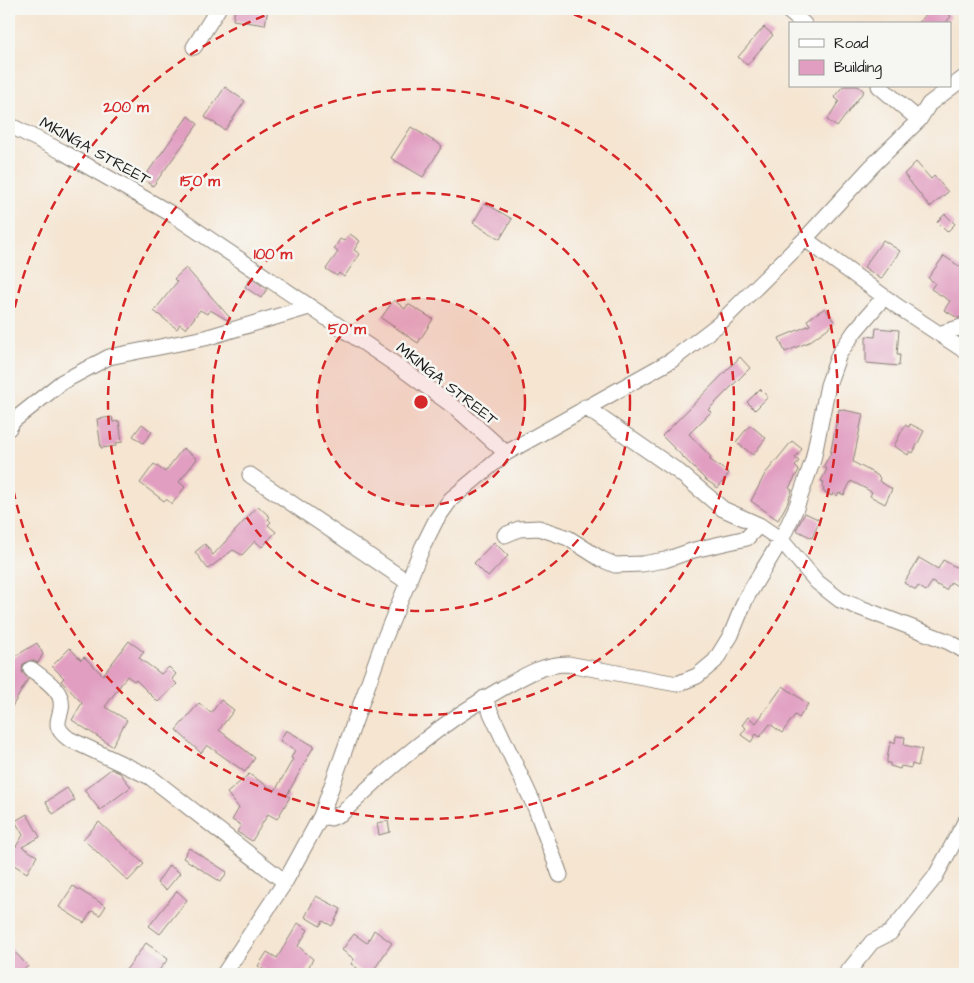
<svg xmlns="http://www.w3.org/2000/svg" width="974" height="983" viewBox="0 0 974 983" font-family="'Architects Daughter',sans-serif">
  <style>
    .building { fill: #e19ec1 }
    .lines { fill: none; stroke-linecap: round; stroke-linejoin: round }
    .minor-casing { stroke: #888076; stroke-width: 17 }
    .minor { stroke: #fff; stroke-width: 15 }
    .ring { fill: none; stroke: #d62828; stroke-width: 2.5; stroke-dasharray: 9 6 }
    .labels { text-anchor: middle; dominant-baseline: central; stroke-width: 5; stroke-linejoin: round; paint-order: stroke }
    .street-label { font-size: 16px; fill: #1c1c1c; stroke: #f6f6f2 }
    .centre { fill: #d62828; stroke: #f6f6f2; stroke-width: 2.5 }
    .ring-label { font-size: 15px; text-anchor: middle; font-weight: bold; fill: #d62828; stroke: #f6f6f2; stroke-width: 5; stroke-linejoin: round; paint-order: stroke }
  </style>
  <rect width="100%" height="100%" fill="#f6f6f2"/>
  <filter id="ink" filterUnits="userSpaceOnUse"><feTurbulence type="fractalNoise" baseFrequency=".02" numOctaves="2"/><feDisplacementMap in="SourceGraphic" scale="10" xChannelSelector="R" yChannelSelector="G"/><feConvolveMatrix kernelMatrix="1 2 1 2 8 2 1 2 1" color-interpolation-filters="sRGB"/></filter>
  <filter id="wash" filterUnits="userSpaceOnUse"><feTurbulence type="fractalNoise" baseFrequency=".0096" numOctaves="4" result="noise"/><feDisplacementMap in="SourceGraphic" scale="20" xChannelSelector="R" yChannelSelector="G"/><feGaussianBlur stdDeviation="1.12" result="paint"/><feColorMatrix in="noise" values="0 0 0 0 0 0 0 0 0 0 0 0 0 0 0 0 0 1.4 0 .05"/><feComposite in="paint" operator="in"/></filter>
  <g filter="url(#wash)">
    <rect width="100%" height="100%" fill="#f5e5d1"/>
    <g id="blocks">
      <!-- building -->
      <path class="building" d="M 235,9 L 268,9 L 265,25 L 233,20 Z
        M 930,9 L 942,9 L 951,16 L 945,24 L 918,24 Z
        M 764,27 L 773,35 L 747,65 L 738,57 Z
        M 843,86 L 858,86 L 864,91 L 837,127 L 827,120 L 839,101 L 834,97 Z
        M 225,87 L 245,101 L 225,130 L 205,117 Z
        M 188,116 L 198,124 L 153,186 L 143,179 Z
        M 411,127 L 442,146 L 423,177 L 391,158 Z
        M 916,162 L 931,179 L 934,176 L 948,192 L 930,207 L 904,174 Z
        M 485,203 L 512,219 L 500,239 L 473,223 Z
        M 945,214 L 955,224 L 947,232 L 937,222 Z
        M 350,234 L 360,241 L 354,250 L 360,254 L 344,277 L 339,273 L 337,276 L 326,269 L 338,252 L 334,249 L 340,239 L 344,241 Z
        M 883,240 L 900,251 L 881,279 L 864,267 Z
        M 944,256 L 965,270 L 964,317 L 958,318 L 944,310 L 950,301 L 931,289 L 935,283 L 928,278 Z
        M 186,268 L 231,319 L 229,321 L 210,310 L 207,314 L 200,310 L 186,329 L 180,324 L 177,329 L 154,311 L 177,282 L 174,279 Z
        M 251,278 L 267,289 L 261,298 L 245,287 Z
        M 394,300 L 405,309 L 408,304 L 433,319 L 418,343 L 381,318 Z
        M 825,308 L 835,323 L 809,342 L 785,352 L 779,338 L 810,325 L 807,320 Z
        M 876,328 L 899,330 L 897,355 L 900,355 L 899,366 L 866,363 L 866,336 L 875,337 Z
        M 740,357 L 750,368 L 708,410 L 711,412 L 689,434 L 711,457 L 709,459 L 729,473 L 718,488 L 706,480 L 662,436 Z
        M 760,389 L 768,397 L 755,410 L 747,402 Z
        M 839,409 L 863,414 L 853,462 L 877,475 L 880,478 L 879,481 L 892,489 L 885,504 L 870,496 L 872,492 L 851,481 L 844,495 L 839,493 L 837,496 L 833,493 L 832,496 L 823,491 L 824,488 L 822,487 L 824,482 L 821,481 L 827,469 L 823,467 L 830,455 Z
        M 112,417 L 113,422 L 119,421 L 122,442 L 116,443 L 116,446 L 101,448 L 97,419 Z
        M 142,424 L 152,432 L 143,443 L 133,436 Z
        M 910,424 L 924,431 L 913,453 L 910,451 L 908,455 L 894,446 L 905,425 L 909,427 Z
        M 750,425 L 766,438 L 753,455 L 736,442 Z
        M 792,441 L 802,449 L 795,458 L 799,461 L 795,466 L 799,470 L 789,488 L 792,490 L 787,504 L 778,520 L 751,501 L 765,474 Z
        M 183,448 L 197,459 L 179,482 L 185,487 L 172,504 L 166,499 L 164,501 L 140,483 L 154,464 L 165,472 Z
        M 258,506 L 270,517 L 268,519 L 271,522 L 268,525 L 276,532 L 262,547 L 255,541 L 242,555 L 233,550 L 208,569 L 195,552 L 205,544 L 213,555 Z
        M 805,513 L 820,520 L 812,538 L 796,530 Z
        M 494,542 L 508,556 L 488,577 L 474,563 Z
        M 919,558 L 938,569 L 943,560 L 965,572 L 965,591 L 951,582 L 946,590 L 932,582 L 926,591 L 918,586 L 916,590 L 904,583 Z
        M 129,641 L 144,652 L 139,658 L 161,674 L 169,667 L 176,674 L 172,679 L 177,684 L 158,702 L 136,680 L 134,681 L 127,676 L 105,707 L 127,720 L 112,746 L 72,720 L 82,703 L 61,681 L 64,678 L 52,666 L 70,648 L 81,660 L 84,657 L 103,675 Z
        M 37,643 L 43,654 L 38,663 L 32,660 L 23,664 L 22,672 L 28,679 L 9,712 L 9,660 Z
        M 783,686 L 808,704 L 799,718 L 795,715 L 782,733 L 770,724 L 760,737 L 756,734 L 751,742 L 741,735 L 746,728 L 742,725 L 748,717 L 756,723 Z
        M 221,700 L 234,710 L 219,730 L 255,758 L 245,772 L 207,745 L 201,753 L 176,730 L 199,703 L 211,713 Z
        M 286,730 L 314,746 L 287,795 L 290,797 L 277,819 L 268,814 L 252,841 L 237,832 L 241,825 L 232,820 L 239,808 L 227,793 L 249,774 L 275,791 L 293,759 L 291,758 L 295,750 L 280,741 Z
        M 896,736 L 905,737 L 904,745 L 922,749 L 918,766 L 912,764 L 911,768 L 901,766 L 900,769 L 890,766 L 890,763 L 887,763 L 887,759 L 890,742 L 895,743 Z
        M 111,769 L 120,773 L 131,787 L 100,810 L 84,790 Z
        M 67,788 L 75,800 L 53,814 L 46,802 Z
        M 27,814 L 40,837 L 22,847 L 37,856 L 27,873 L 9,862 L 9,858 L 23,835 L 15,821 Z
        M 388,821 L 390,832 L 379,835 L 377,823 Z
        M 99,822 L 144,864 L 128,881 L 83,839 Z
        M 189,848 L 227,872 L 221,882 L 183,858 Z
        M 169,865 L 180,873 L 166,890 L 157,883 Z
        M 73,886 L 106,906 L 100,915 L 92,911 L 84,923 L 59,907 Z
        M 177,891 L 187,900 L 160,934 L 149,926 Z
        M 316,896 L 341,909 L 332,926 L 323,921 L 320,926 L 305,917 Z
        M 298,923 L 308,930 L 298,946 L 313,959 L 305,974 L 271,974 L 258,966 L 267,952 L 277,958 Z
        M 374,930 L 392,943 L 371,974 L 366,974 L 351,964 L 354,959 L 342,950 L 354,934 L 367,943 Z
        M 146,943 L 168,959 L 156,974 L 123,974 Z
        M 9,946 L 28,966 L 19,974 L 9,974 Z"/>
    </g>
  </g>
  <g filter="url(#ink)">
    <use href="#blocks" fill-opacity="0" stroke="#888076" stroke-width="1"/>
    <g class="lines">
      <defs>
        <path id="minor" d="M 786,9 L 804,24
          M 194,47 L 218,9
          M 879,86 L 919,120
          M 9,125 L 63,152 L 175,216 L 401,368 L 457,409 L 506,453
          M 805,239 L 897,306 L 965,351
          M 942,333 L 965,326
          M 585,407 L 679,472 L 723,509 L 759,525 L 781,540 L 817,582 L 840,600 L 949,642 L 965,651
          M 9,428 L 13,421 L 62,382 L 109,357 L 205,338 L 309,307
          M 250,475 L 409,583
          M 505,535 L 519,529 L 539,528 L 568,538 L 601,559 L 615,565 L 642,564 L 665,560 L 694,550 L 747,538 L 759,525
          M 31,669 C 40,676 56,686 60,697 C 67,716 46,722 69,739 L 150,777 L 285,882
          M 484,698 L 536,809 L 560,875
          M 321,816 L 331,818 L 342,813 C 391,766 441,722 501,689 C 524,676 542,664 568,664 L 677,684 L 697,676 L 715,661 L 731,635 L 746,598 L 781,540 L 796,508 L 813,460 L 828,385 L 839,354 L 855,331 L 884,297
          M 224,974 L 285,882 L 321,816 L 383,642 L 423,546 L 436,520 L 451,499 L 506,453 L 672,360 L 719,324 L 805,239 L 872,166 L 919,120 L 929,104 L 965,77
          M 846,974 L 872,942 L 890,933 L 907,912 L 935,877 L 965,822"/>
      </defs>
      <!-- minor casing -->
      <use href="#minor" class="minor-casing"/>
      <!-- minor -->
      <use href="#minor" class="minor"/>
    </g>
  </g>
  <!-- distance rings -->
  <circle cx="421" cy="402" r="104" fill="#d62828" fill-opacity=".12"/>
  <g class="ring">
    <circle cx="421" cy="402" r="104"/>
    <circle cx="421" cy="402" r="209"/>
    <circle cx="421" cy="402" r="313"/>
    <path d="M9 337A417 417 0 0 1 282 9M560 9A417 417 0 1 1 9 467"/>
  </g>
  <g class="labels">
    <!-- street labels -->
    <g class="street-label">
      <text transform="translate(95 151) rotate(29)">MKINGA STREET</text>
      <text transform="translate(447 384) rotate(38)">MKINGA STREET</text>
    </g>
  </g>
  <circle cx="421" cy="402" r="8" class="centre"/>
  <g class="ring-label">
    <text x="126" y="112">200 m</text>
    <text x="200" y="186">150 m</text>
    <text x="273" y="259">100 m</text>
    <text x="347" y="334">50 m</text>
  </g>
  <!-- margin -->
  <rect width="974" height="983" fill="none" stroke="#f6f6f2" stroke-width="30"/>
  <!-- legend -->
  <rect x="789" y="22" width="162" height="65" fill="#f6f6f2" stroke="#9f9f9c"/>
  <rect x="799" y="39" width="25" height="8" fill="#ffffff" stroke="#9f9f9c"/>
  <text x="834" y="48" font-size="15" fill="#1c1c1c">Road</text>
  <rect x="799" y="60" width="25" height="15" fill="#e19ec1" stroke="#9f9f9c"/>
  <text x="834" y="72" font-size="15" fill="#1c1c1c">Building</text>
</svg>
